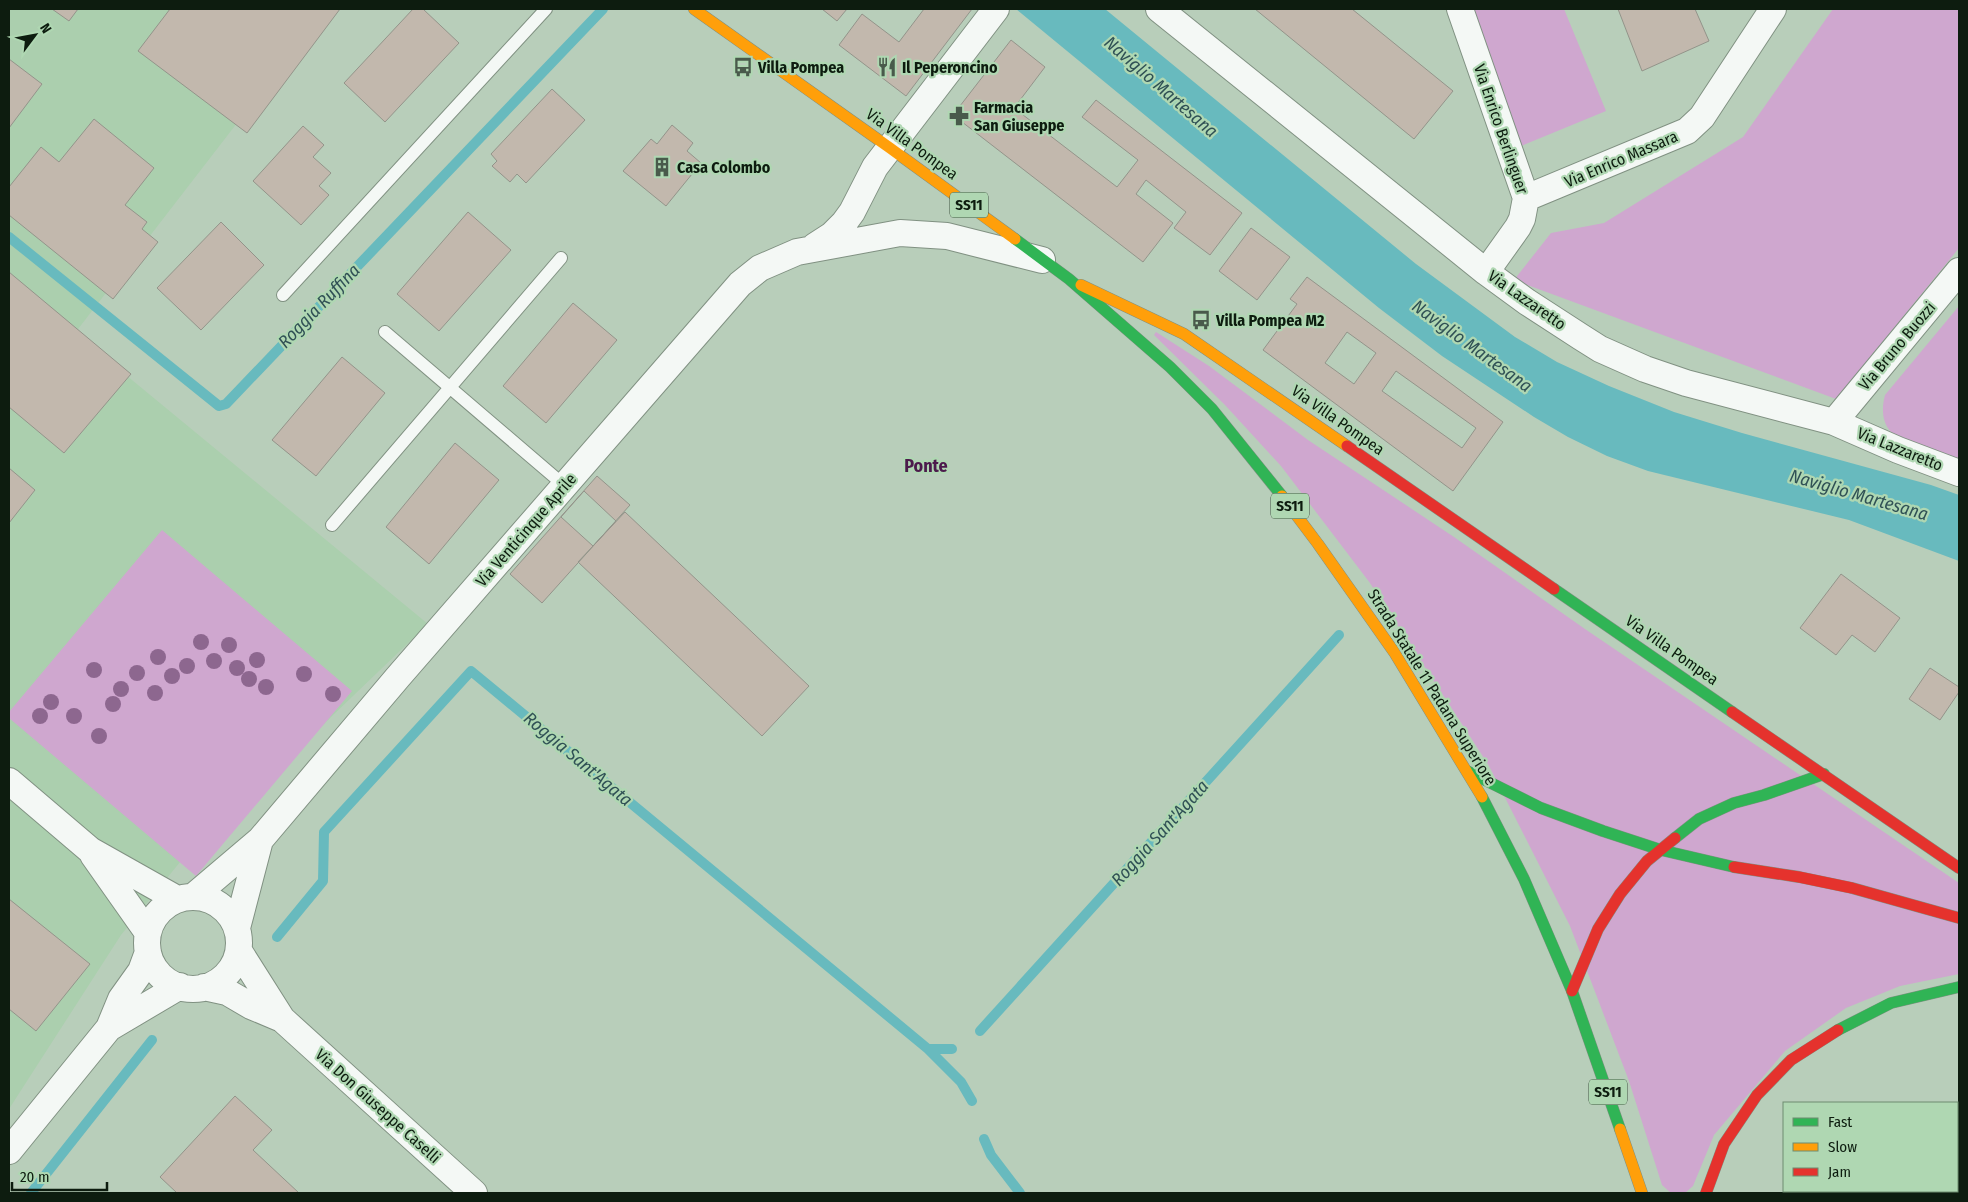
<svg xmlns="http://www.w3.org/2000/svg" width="1968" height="1202" viewBox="0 0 1968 1202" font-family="'Fira Sans Condensed',sans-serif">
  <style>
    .built { fill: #abcfae }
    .green { fill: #cfa7cf }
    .water { fill: #68babe }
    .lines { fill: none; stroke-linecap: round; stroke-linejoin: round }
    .stream { stroke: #68babe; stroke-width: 10 }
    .building { fill: #c2b8ad; stroke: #93948a; fill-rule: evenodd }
    .lane-casing { stroke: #809182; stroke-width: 14 }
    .street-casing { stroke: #809182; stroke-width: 28 }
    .fast-casing { stroke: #809182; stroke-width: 12 }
    .slow-casing { stroke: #809182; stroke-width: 12 }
    .jam-casing { stroke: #809182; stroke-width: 12 }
    .lane { stroke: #f4f8f5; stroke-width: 12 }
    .street { stroke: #f4f8f5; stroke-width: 26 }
    .fast { stroke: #30b455; stroke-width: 11 }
    .slow { stroke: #ff9f0a; stroke-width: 11 }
    .jam { stroke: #e5322d; stroke-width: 11 }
    .tree { fill: #8d678f }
    .labels { text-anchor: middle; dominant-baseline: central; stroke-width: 4.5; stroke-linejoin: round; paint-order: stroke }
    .shield { fill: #afd7b2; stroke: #3e5440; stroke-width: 1 }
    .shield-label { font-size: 15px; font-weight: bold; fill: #0d1c0f }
    .poi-label { font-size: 16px; font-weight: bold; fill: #0d1c0f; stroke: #afd7b2; text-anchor: start }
    .street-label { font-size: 16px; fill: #0d1c0f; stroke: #afd7b2 }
    .water-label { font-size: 18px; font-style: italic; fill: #305155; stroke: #afd7b2 }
    .neighbourhood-label { font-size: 18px; font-weight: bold; fill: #4c1b4c; stroke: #afd7b2 }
  </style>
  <rect width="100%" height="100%" fill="#b8ceba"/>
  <!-- built -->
  <path class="built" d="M 9,9 L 325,9 L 75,333 L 428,624 L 180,862 L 121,935 L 9,1109 Z"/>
  <!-- green -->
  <path class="green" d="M 1470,9 L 1564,9 L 1606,111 L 1521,146 Z
    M 1833,9 L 1959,9 L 1959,248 L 1836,399 L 1514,280 L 1551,233 L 1604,223 L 1743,137 Z
    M 1959,306 L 1959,459 C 1923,448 1872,445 1885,395 Z
    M 1156,332 L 1209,366 L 1308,440 L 1454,537 L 1585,629 L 1959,883 L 1959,974 L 1900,986 L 1846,1008 L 1785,1051 L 1714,1135 L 1693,1186 L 1685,1193 L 1671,1193 L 1662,1185 L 1629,1081 L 1570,926 L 1488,764 L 1370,583 L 1281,466 L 1225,405 L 1154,335 Z
    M 162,530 L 352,691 L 196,876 L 9,718 L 9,712 Z"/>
  <!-- water -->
  <path class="water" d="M 1016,9 L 1105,9 L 1416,264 L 1515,337 L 1557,362 L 1609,386 L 1674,412 L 1742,433 L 1931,485 L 1959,495 L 1959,561 L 1849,520 L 1648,471 L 1607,456 L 1568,437 L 1534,417 L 1442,356 L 1379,308 Z"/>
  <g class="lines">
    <!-- stream -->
    <path class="stream" d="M 9,237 L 219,406 L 226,404 L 603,9
      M 277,937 L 323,881 L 324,832 L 471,671 L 928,1049 L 952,1049
      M 980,1031 L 1339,635
      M 928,1049 L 961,1082 L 972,1101
      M 984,1139 L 991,1155 L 1020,1193
      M 31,1193 L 152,1040"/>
  </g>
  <!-- building -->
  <path class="building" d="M 52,9 L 78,9 L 69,21 Z
    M 170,9 L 340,9 L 247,133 L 138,51 Z
    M 413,9 L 423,9 L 459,43 L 385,122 L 344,83 Z
    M 822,9 L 847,9 L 837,21 Z
    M 924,9 L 972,9 L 906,96 L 839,45 L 862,14 L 899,42 Z
    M 1255,9 L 1352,9 L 1453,91 L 1414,139 Z
    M 1618,9 L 1695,9 L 1709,41 L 1642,71 Z
    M 1011,40 L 1045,67 L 1014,108 L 1117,187 L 1138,160 L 1082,117 L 1096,100 L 1242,213 L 1210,255 L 1174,228 L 1186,212 L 1146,180 L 1136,194 L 1173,223 L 1143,262 L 953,115 Z
    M 9,59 L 42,84 L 9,128 Z
    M 552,89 L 585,120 L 526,183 L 517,174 L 510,182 L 492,166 L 497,161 L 491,154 Z
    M 94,119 L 154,168 L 125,205 L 147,222 L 142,229 L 158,242 L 113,299 L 9,215 L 9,187 L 41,147 L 59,162 Z
    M 672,125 L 693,143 L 687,151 L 701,163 L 666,206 L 623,171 L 651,139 L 657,144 Z
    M 303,126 L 324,145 L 313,157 L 331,173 L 319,186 L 329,195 L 301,225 L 253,181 Z
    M 468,212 L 511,250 L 439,331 L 397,294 Z
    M 221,222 L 264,265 L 201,330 L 157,288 Z
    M 1251,228 L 1290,257 L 1257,300 L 1219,271 Z
    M 9,272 L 131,374 L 64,453 L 9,407 Z
    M 1307,277 L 1503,422 L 1453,491 L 1263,350 L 1297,304 L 1290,299 ZM 1347,332 L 1376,353 L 1354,384 L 1325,363 ZM 1396,371 L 1476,428 L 1462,448 L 1382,391 Z
    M 573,303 L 617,340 L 546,423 L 503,386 Z
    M 342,357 L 385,393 L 316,476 L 272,440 Z
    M 455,443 L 499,480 L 429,564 L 386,527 Z
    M 9,468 L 35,490 L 9,523 Z
    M 597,476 L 630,505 L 542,603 L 510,574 Z
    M 584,491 L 616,521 L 593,546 L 561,517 Z
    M 625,512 L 809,686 L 762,736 L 578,562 Z
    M 1841,574 L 1900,618 L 1875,652 L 1852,635 L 1836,655 L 1800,628 Z
    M 1930,668 L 1959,687 L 1959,692 L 1940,720 L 1909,699 Z
    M 9,899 L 90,964 L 36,1031 L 9,1009 Z
    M 235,1096 L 272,1130 L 253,1150 L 299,1193 L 177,1193 L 160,1177 Z"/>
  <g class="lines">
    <defs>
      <path id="lane" d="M 283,295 L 546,9
        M 385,332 L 565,486
        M 332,525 L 561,258"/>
      <path id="street" d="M 1159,9 L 1486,272 L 1527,302 L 1581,337 L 1600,349 L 1645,369 L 1686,383 L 1834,422 L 1898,450 L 1959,473
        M 1460,9 L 1526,198 L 1522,219 L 1518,227 L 1486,272
        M 1526,198 L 1687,131 L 1702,117 L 1773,9
        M 815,246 L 832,235 L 844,223 L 852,212 L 875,167 L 996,9
        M 1834,422 L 1959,271
        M 9,781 L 90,850 L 177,899
        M 93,855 L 148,933
        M 194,896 L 260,840 L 398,677 L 740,284 L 760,268 L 797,252 L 900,233 L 947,236 L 1042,260
        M147 943a46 46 0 1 1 92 0a46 46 0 1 1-92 0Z
        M 237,928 L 260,840
        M 239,951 L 282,1019 L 474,1193
        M 204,987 L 227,992 L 251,1006 L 282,1019
        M 109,1028 L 180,986
        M 9,1151 L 109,1028 L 121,999 L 141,971 L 148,952"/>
      <path id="fast" d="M 1015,239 L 1069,279 L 1170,367 L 1212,409 L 1282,496
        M 1554,589 L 1732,712
        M 1467,771 L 1541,808 L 1603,831 L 1661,850 L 1734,867
        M 1482,797 L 1524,879 L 1572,991 L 1620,1129
        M 1675,838 L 1699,819 L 1734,803 L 1764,795 L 1824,774
        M 1838,1030 L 1891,1003 L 1959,987"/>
      <path id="slow" d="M 694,9 L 890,148 L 1015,239
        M 1081,285 L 1184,334 L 1347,446
        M 1282,496 L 1318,544 L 1394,652 L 1482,797
        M 1620,1129 L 1642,1193"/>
      <path id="jam" d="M 1347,446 L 1554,589
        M 1732,712 L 1959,868
        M 1734,867 L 1799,877 L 1852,888 L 1959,918
        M 1572,991 L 1598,929 L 1620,894 L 1647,861 L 1675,838
        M 1706,1193 L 1724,1144 L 1757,1095 L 1791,1060 L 1838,1030"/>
    </defs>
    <!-- lane casing -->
    <use href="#lane" class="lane-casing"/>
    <!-- street casing -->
    <use href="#street" class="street-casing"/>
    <!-- fast casing -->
    <use href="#fast" class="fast-casing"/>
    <!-- slow casing -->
    <use href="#slow" class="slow-casing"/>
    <!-- jam casing -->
    <use href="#jam" class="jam-casing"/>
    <!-- lane -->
    <use href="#lane" class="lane"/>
    <!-- street -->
    <use href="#street" class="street"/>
    <!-- fast -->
    <use href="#fast" class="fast"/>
    <!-- slow -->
    <use href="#slow" class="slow"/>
    <!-- jam -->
    <use href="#jam" class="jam"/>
  </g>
  <!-- trees -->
  <g class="tree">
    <circle cx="201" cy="642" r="8"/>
    <circle cx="229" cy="645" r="8"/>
    <circle cx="158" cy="657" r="8"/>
    <circle cx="257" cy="660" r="8"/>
    <circle cx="214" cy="661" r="8"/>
    <circle cx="187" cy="666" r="8"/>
    <circle cx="237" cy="668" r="8"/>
    <circle cx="94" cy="670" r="8"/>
    <circle cx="137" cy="673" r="8"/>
    <circle cx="304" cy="674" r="8"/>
    <circle cx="172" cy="676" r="8"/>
    <circle cx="249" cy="679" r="8"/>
    <circle cx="266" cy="687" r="8"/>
    <circle cx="121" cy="689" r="8"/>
    <circle cx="155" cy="693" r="8"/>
    <circle cx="333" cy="694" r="8"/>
    <circle cx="51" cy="702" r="8"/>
    <circle cx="113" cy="704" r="8"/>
    <circle cx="40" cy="716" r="8"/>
    <circle cx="74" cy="716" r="8"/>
    <circle cx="99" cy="736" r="8"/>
  </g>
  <!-- icons -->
  <defs>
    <symbol id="bus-bare" viewBox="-9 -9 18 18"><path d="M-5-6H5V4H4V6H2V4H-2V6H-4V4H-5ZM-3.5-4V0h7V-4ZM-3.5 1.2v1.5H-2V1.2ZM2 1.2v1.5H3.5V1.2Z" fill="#495a4b" stroke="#afd7b2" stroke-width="2.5" paint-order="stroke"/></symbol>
    <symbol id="restaurant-bare" viewBox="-9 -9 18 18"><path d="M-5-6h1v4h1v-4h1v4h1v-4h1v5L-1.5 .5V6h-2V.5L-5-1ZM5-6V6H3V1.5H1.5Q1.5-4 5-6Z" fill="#495a4b" stroke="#afd7b2" stroke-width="2.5" paint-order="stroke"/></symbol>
    <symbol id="pharmacy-bare" viewBox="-9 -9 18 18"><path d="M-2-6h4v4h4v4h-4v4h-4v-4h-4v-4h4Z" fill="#495a4b" stroke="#afd7b2" stroke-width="2.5" paint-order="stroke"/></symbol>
    <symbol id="building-bare" viewBox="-9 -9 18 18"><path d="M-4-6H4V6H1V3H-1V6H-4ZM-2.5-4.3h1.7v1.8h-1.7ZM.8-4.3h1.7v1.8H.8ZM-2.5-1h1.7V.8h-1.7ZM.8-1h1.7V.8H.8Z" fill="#495a4b" stroke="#afd7b2" stroke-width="2.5" paint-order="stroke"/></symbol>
  </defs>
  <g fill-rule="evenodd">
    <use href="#bus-bare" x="729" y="53" width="28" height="28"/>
    <use href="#restaurant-bare" x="873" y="53" width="28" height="28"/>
    <use href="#pharmacy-bare" x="945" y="102" width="28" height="28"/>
    <use href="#building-bare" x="648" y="153" width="28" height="28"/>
    <use href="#bus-bare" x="1187" y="306" width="28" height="28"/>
  </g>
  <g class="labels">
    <!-- shield labels -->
    <g class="shield">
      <rect x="950" y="192.5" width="38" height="25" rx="4"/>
      <rect x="1271" y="493.5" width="38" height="25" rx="4"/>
      <rect x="1589" y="1079.5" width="38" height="25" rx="4"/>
    </g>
    <g class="shield-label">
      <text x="969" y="205">SS11</text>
      <text x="1290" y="506">SS11</text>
      <text x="1608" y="1092">SS11</text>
    </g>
    <!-- poi labels -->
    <g class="poi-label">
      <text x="758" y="67">Villa Pompea</text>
      <text x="902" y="67">Il Peperoncino</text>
      <text x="974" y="107">Farmacia<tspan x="974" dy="18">San Giuseppe</tspan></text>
      <text x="677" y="167">Casa Colombo</text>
      <text x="1216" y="320">Villa Pompea M2</text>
    </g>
    <!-- street labels -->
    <g class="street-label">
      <text transform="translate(1501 129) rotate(71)">Via Enrico Berlinguer</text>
      <text transform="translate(912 144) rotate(36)">Via Villa Pompea</text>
      <text transform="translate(1621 159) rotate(-23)">Via Enrico Massara</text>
      <text transform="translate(1527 300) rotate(35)">Via Lazzaretto</text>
      <text transform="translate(1897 346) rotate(-50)">Via Bruno Buozzi</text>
      <text transform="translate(1338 420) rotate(35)">Via Villa Pompea</text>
      <text transform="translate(1900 449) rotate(22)">Via Lazzaretto</text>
      <text transform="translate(526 530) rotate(-49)">Via Venticinque Aprile</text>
      <text transform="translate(1672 650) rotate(35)">Via Villa Pompea</text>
      <text transform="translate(1432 687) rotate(58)">Strada Statale 11 Padana Superiore</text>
      <text transform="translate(378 1106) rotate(42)">Via Don Giuseppe Caselli</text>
    </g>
    <!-- water labels -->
    <g class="water-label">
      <text transform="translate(1161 87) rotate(41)">Naviglio Martesana</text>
      <text transform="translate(319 306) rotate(-46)">Roggia Ruffina</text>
      <text transform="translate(1472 346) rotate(36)">Naviglio Martesana</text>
      <text transform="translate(1859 495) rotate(16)">Naviglio Martesana</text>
      <text transform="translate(578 759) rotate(40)">Roggia Sant'Agata</text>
      <text transform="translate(1160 833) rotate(-48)">Roggia Sant'Agata</text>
    </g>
    <!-- neighbourhood labels -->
    <g class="neighbourhood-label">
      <text x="926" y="466">Ponte</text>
    </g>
  </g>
  <!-- border -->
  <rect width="1968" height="1202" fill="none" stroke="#0d1c0f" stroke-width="20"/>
  <!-- legend -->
  <rect x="1783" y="1102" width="175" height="90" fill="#afd7b2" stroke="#6e8c71"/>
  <rect x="1793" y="1118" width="25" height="8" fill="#30b455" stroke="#6e8c71"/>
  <text x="1828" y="1127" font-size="15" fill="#0d1c0f">Fast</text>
  <rect x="1793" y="1143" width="25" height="8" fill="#ff9f0a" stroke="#6e8c71"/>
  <text x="1828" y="1152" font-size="15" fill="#0d1c0f">Slow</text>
  <rect x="1793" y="1168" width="25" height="8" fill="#e5322d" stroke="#6e8c71"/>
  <text x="1828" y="1177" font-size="15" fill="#0d1c0f">Jam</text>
  <!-- north arrow -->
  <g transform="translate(35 35) rotate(58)" stroke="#afd7b2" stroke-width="4" paint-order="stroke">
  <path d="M0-4L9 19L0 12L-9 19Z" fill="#0d1c0f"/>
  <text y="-8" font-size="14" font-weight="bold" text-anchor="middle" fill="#0d1c0f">N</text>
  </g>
  <!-- scale -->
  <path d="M12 1182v8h95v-8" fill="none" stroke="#0d1c0f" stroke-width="2.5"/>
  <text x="20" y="1182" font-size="15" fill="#0d1c0f" stroke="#afd7b2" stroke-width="4" paint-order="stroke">20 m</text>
</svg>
